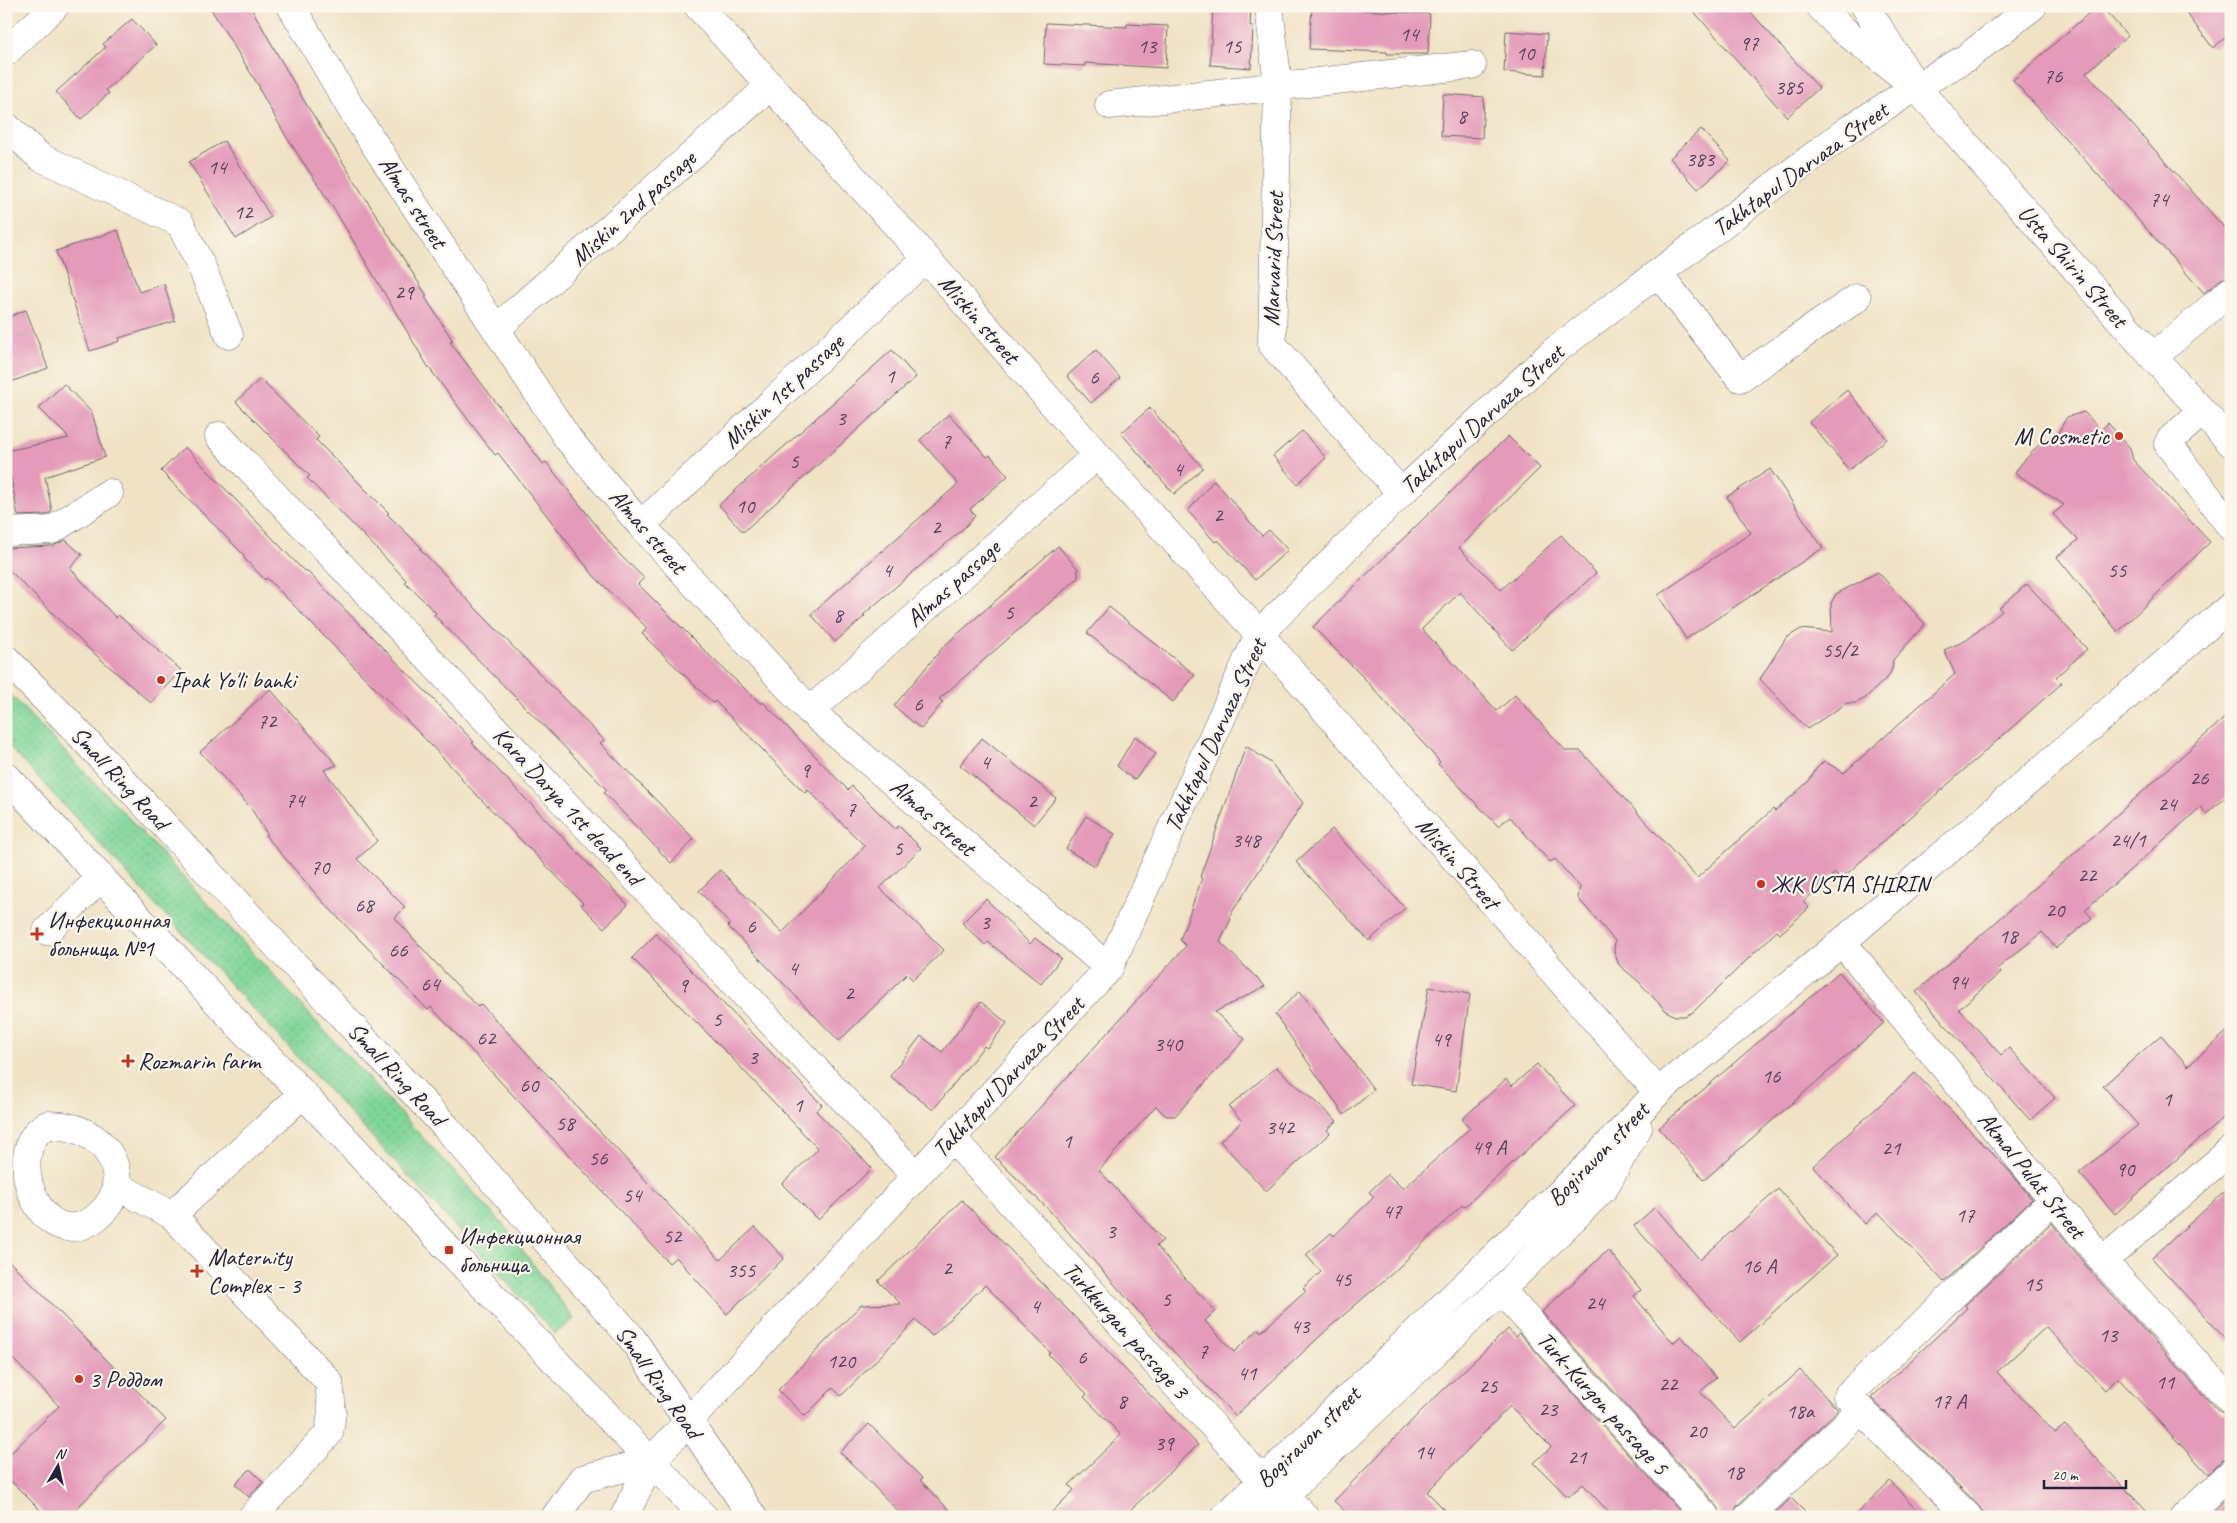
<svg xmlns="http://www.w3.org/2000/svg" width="2237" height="1523" viewBox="0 0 2237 1523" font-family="Caveat,sans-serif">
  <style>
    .grass { fill: url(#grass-dots); stroke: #517c6a }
    .building { fill: #e49ab9 }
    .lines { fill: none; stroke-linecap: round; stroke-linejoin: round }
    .minor-casing { stroke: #6a656b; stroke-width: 29 }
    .major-casing { stroke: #6a656b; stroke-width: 29 }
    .highway-casing { stroke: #6a656b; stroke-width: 29 }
    .minor { stroke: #fff; stroke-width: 28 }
    .major { stroke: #fff; stroke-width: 28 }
    .highway { stroke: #fff; stroke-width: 28 }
    .poi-dot { fill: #c8321e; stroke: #fbf7ec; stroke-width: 2 }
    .labels { text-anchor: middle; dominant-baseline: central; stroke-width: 4.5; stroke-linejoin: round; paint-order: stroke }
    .number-label { font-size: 21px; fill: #52405a }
    .street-label { font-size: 24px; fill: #22223b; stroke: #fbf7ec }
    .poi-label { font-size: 24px; fill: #22223b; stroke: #fbf7ec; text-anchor: start }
  </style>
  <defs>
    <pattern id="grass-dots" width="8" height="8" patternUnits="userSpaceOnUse" patternTransform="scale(1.25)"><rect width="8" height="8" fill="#80d598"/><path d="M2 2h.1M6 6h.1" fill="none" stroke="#6eb784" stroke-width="1.8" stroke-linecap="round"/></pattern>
  </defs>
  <rect width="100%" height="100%" fill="#fbf7ec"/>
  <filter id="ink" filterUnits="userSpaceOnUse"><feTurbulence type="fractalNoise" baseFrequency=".02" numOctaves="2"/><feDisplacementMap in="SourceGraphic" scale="10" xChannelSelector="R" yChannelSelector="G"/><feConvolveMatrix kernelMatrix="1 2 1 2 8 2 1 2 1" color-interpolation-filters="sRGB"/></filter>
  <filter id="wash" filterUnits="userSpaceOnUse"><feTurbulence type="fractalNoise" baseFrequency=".0096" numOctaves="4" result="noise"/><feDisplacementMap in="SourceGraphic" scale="20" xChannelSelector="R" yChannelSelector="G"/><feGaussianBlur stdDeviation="1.12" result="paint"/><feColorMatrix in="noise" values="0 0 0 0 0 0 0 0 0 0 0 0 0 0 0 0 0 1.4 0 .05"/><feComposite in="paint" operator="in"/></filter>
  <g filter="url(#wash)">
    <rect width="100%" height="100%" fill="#f0e2c5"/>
    <!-- grass -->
    <path class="grass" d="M 6,690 L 125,814 L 506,1228 L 574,1319 L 555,1334 L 6,743 Z"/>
    <g id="blocks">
      <!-- building -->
      <path class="building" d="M 209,6 L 250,6 L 303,99 L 427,296 L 425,297 L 453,341 L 450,342 L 543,464 L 546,462 L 619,554 L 644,578 L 638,584 L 713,659 L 761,704 L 763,702 L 848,790 L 852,786 L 895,829 L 899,826 L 921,848 L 880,888 L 944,950 L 913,980 L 907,974 L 839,1041 L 728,926 L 730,924 L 699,891 L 720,870 L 782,933 L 865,846 L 808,790 L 805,793 L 715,701 L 713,703 L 642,634 L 647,628 L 594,576 L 498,453 L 495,455 L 476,430 L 427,365 L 336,212 L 287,138 L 259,89 L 260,88 Z
        M 1213,6 L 1251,6 L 1250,26 L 1253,26 L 1251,68 L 1210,65 Z
        M 1689,6 L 1745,6 L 1819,88 L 1787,117 Z
        M 2097,6 L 2101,6 L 2128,36 L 2086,73 L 2231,235 L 2231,276 L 2221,279 L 2204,293 L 2013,80 Z
        M 2181,6 L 2231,6 L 2231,33 L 2213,48 Z
        M 1312,7 L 1430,14 L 1428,54 L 1387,54 L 1387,52 L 1309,49 Z
        M 132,19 L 156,45 L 106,90 L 109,93 L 81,119 L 56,92 L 106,47 L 103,44 Z
        M 1046,23 L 1127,27 L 1127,24 L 1168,26 L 1166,68 L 1085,63 L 1085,66 L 1044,64 Z
        M 1506,31 L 1547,34 L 1545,75 L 1504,72 Z
        M 1443,94 L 1484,97 L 1482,138 L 1441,136 Z
        M 1701,129 L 1730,161 L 1698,189 L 1670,158 Z
        M 224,141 L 271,217 L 236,239 L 189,162 Z
        M 118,230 L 139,292 L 164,284 L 175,321 L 119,338 L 120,341 L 90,351 L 56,251 Z
        M 26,310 L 48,368 L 6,384 L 6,318 Z
        M 892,350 L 916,377 L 743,532 L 719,505 Z
        M 1096,350 L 1120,378 L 1091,403 L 1067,376 Z
        M 260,379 L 319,437 L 316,440 L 389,513 L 387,514 L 422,548 L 420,549 L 451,581 L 450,582 L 604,740 L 600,743 L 694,839 L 671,863 L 604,793 L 607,790 L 434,615 L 436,613 L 405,582 L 406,580 L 376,548 L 307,478 L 310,476 L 236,402 Z
        M 64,384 L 92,413 L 105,457 L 45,477 L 52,511 L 47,515 L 18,516 L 6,451 L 69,438 L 39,408 Z
        M 1847,390 L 1887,439 L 1849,470 L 1809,422 Z
        M 1150,408 L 1203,468 L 1174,494 L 1121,433 Z
        M 2084,412 L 2101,430 L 2108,423 L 2130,448 L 2133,460 L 2210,542 L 2118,632 L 2057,557 L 2078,540 L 2053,514 L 2064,505 L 2015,473 L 2021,464 L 2039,445 L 2058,433 L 2067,417 Z
        M 949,414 L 987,457 L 990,455 L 1008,476 L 970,509 L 975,516 L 963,529 L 863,615 L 865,616 L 835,642 L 811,614 L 958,484 L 920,440 Z
        M 1302,431 L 1326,458 L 1297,484 L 1273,456 Z
        M 1508,436 L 1540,468 L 1459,548 L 1501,590 L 1561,535 L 1596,573 L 1512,650 L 1460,592 L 1422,629 L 1497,711 L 1515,695 L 1566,751 L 1581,751 L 1697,878 L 1773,809 L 1775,811 L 1809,781 L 1816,769 L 1824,761 L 1844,773 L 1955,674 L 1944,650 L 1967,640 L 2002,611 L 1999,608 L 2027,584 L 2087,649 L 2056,677 L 2062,683 L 1841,879 L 1835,873 L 1803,902 L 1809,908 L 1780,934 L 1777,931 L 1693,1012 L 1685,1016 L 1675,1016 L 1666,1011 L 1638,981 L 1619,965 L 1614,952 L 1615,941 L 1578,898 L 1580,887 L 1555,859 L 1550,862 L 1510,817 L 1498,826 L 1438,764 L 1440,762 L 1364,678 L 1313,627 Z
        M 185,447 L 304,571 L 306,570 L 439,705 L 474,742 L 472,743 L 628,905 L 604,928 L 581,905 L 583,903 L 461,779 L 462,778 L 428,742 L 267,578 L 265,580 L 243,557 L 245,556 L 161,471 Z
        M 1770,469 L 1823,548 L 1686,639 L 1658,595 L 1751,533 L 1727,497 Z
        M 1214,480 L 1262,536 L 1269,530 L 1288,550 L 1255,580 L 1218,540 L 1215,542 L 1188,511 Z
        M 66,540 L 82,555 L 70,568 L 116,618 L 118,615 L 181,670 L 151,703 L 89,649 L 6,567 L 6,548 L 53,546 Z
        M 1058,546 L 1078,569 L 1078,578 L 939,699 L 943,702 L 921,729 L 894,706 L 944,646 Z
        M 1878,572 L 1925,624 L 1893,660 L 1892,669 L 1888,677 L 1864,699 L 1856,703 L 1847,703 L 1807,729 L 1760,679 L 1786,638 L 1801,629 L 1832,632 L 1831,603 L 1836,594 Z
        M 1109,607 L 1195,675 L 1173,702 L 1087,633 Z
        M 270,689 L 337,765 L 324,770 L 377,841 L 357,859 L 405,907 L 395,918 L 431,958 L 478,1007 L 481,1004 L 720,1260 L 755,1227 L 784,1258 L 727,1314 L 676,1257 L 669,1263 L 431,1007 L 428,1010 L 323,902 L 265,835 L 267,834 L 250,807 L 200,752 Z
        M 2231,712 L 2231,793 L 2206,814 L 2201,807 L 2122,877 L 2085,910 L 2092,918 L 2056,948 L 2042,932 L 1998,968 L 2001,972 L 1959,1009 L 2001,1055 L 2009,1048 L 2055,1098 L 2030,1120 L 1916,992 L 2068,859 Z
        M 1135,736 L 1156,754 L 1134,780 L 1117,766 Z
        M 982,738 L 1056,798 L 1034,825 L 960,765 Z
        M 1246,746 L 1271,763 L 1303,803 L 1229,917 L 1231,919 L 1220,942 L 1265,986 L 1215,1012 L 1245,1039 L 1175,1116 L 1166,1116 L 1156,1106 L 1099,1170 L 1163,1240 L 1156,1246 L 1215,1311 L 1205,1321 L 1234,1352 L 1259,1329 L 1261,1332 L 1306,1291 L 1303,1288 L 1321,1272 L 1306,1255 L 1331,1233 L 1334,1236 L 1374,1197 L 1369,1192 L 1388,1174 L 1403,1189 L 1470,1128 L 1462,1119 L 1506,1079 L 1512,1086 L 1537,1064 L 1575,1106 L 1464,1207 L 1462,1205 L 1395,1271 L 1332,1325 L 1235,1416 L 1174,1352 L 1049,1210 L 995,1157 L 1186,946 L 1180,940 L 1202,878 L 1200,877 Z
        M 1086,816 L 1115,834 L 1095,866 L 1066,849 Z
        M 1332,829 L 1405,908 L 1369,941 L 1296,862 Z
        M 986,899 L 1030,944 L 1035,938 L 1061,958 L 1041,984 L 988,942 L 985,945 L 962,923 Z
        M 656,934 L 822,1105 L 816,1111 L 872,1168 L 818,1220 L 782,1184 L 818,1149 L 730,1056 L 632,958 Z
        M 1839,972 L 1884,1023 L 1704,1180 L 1659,1128 Z
        M 1429,987 L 1470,994 L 1456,1091 L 1411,1084 Z
        M 1300,991 L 1374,1090 L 1344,1115 L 1275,1014 Z
        M 981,1002 L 1007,1023 L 987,1048 L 984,1046 L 933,1110 L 890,1076 L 921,1036 L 942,1052 Z
        M 2231,1028 L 2231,1111 L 2115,1214 L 2079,1173 L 2138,1125 L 2103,1086 L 2161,1035 L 2188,1066 Z
        M 1276,1067 L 1337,1121 L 1327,1130 L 1330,1133 L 1266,1191 L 1220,1141 L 1242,1121 L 1229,1107 Z
        M 1915,1073 L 2012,1174 L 2032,1199 L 1944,1282 L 1878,1212 L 1865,1224 L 1813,1166 Z
        M 2231,1186 L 2231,1345 L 2152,1258 Z
        M 1778,1189 L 1837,1255 L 1740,1342 L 1634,1226 L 1655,1207 L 1700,1260 Z
        M 962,1200 L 1198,1445 L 1123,1517 L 1047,1517 L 1074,1490 L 1069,1485 L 1121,1435 L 1084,1397 L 1087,1394 L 1048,1354 L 1050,1352 L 985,1285 L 932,1336 L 916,1320 L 841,1396 L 833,1388 L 805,1416 L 778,1390 L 861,1305 L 901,1304 L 878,1281 Z
        M 2052,1223 L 2091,1272 L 2219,1412 L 2231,1416 L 2231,1458 L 2221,1461 L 2208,1474 L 2118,1378 L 2105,1390 L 2046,1327 L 1997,1372 L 2055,1433 L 2065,1425 L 2152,1517 L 1986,1517 L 1979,1506 L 1871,1398 L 1967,1308 L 1965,1305 Z
        M 1608,1250 L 1641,1290 L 1634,1296 L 1673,1343 L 1681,1336 L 1716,1378 L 1700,1392 L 1735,1429 L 1800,1370 L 1838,1410 L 1737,1506 L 1733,1517 L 1721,1517 L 1718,1507 L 1542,1312 Z
        M 6,1258 L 166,1420 L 68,1517 L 47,1517 L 6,1476 L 6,1458 L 59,1406 L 6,1352 Z
        M 1508,1329 L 1515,1337 L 1519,1333 L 1685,1517 L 1613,1517 L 1583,1484 L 1568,1497 L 1534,1463 L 1551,1447 L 1510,1406 L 1427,1492 L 1452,1517 L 1351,1517 L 1334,1501 L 1425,1407 Z
        M 869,1424 L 922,1478 L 920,1480 L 956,1517 L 904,1517 L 840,1452 Z
        M 250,1469 L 263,1482 L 249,1497 L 235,1484 Z
        M 1890,1481 L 1924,1517 L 1853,1517 Z
        M 2231,1495 L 2231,1517 L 2208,1517 Z
        M 1791,1498 L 1810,1517 L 1771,1517 Z"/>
    </g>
  </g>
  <g filter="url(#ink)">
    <use href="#blocks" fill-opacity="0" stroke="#6a656b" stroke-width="1"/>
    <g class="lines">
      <defs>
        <path id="minor" d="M 291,6 L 352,110 L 568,439 L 641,525 L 810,711 L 1109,968
          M 698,6 L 926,258 L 1097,455 L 1259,634 L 1658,1092
          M 1269,6 L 1278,87 L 1272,344 L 1401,493
          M 6,52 L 55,6
          M 1109,105 L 1472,65
          M 6,126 L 40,157 L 180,223 L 203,270 L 229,335
          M 1658,273 L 1740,378 L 1857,298
          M 496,329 L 770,86
          M 2153,357 L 2231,291
          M 2202,412 L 2170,440 L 2168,444 L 2231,527
          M 219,436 L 916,1176
          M 641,525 L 926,258
          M 6,532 L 52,530 L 109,493
          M 810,711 L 1097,455
          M 47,931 L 101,877
          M 1842,942 L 2103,1261 L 2231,1401
          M 47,1125 C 59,1125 70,1126 81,1131 C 118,1147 130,1189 98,1216 C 41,1263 0,1149 47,1125 Z
          M 952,1138 L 1263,1481 L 1284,1495 L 1305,1517
          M 117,1186 L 172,1215
          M 2103,1261 L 2231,1150
          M 1501,1290 L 1706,1517
          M 688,1422 L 1109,968 L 1259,634 L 1401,493 L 1553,352 L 1848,130 L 1916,87 L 1966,58 L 2033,6
          M 252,1517 L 329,1433 L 332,1412 L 329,1382 L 172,1215 L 303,1094
          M 1225,1517 L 1588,1166 L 1658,1092 L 1842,942 L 2231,606
          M 1261,1517 L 1501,1290 L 1604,1188 L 1638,1128
          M 1748,1517 L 1860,1411
          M 1968,1517 L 1847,1396 L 2053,1200
          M 2185,1517 L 2231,1473"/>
        <path id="major" d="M 1820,6 L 1842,29 L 1901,75
          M 1865,6 L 1916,87 L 2153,357 L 2231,443
          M 555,1517 L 582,1479 L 651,1461
          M 624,1517 L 651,1461 L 688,1422"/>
        <path id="highway" d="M 6,659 L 69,723 L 445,1126 L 631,1337 L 753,1517
          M 6,776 L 449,1250 L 704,1517"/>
      </defs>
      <!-- minor casing -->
      <use href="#minor" class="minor-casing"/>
      <!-- major casing -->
      <use href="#major" class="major-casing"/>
      <!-- highway casing -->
      <use href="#highway" class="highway-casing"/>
      <!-- minor -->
      <use href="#minor" class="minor"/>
      <!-- major -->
      <use href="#major" class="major"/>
      <!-- highway -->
      <use href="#highway" class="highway"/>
    </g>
  </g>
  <!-- markers -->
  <g class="poi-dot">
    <circle cx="2119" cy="436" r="5"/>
    <circle cx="161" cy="680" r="5"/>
    <circle cx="1761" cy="884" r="5"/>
    <path d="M34.5 926.5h5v5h5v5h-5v5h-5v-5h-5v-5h5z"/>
    <path d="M125.5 1053.5h5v5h5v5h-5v5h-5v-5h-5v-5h5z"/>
    <rect x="444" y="1245" width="10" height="10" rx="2.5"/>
    <path d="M194.5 1263.5h5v5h5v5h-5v5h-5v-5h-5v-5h5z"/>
    <circle cx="79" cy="1379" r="5"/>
  </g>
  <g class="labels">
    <!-- number labels -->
    <g class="number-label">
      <text x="1409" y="34">14</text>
      <text x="1749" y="43">97</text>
      <text x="1147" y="46">13</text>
      <text x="1232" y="46">15</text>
      <text x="1525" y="53">10</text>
      <text x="2053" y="76">76</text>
      <text x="1789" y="87">385</text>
      <text x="1462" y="116">8</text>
      <text x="1700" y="159">383</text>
      <text x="217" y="167">14</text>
      <text x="2159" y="199">74</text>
      <text x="243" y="212">12</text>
      <text x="404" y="292">29</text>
      <text x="890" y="376">1</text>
      <text x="1094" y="377">6</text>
      <text x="841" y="418">3</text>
      <text x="946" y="441">7</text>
      <text x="794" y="461">5</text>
      <text x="1178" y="469">4</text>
      <text x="745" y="506">10</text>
      <text x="1218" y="515">2</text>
      <text x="936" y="527">2</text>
      <text x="887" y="570">4</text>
      <text x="2117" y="570">55</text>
      <text x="1009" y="612">5</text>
      <text x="838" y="615">8</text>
      <text x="1840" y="650">55/2</text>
      <text x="918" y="704">6</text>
      <text x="267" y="721">72</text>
      <text x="985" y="762">4</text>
      <text x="805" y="770">9</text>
      <text x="2199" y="778">26</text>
      <text x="295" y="800">74</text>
      <text x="1032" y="801">2</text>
      <text x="2167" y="804">24</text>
      <text x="851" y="809">7</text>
      <text x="1246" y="840">348</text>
      <text x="2128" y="840">24/1</text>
      <text x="898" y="848">5</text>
      <text x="320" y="867">70</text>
      <text x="2087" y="875">22</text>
      <text x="364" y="905">68</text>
      <text x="2055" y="910">20</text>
      <text x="985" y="922">3</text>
      <text x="751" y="926">6</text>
      <text x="2008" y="936">18</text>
      <text x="398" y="950">66</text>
      <text x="793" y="968">4</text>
      <text x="1958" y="982">94</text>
      <text x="430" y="984">64</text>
      <text x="683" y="985">9</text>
      <text x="849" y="993">2</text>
      <text x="717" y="1019">5</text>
      <text x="486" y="1038">62</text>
      <text x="1441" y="1039">49</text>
      <text x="1168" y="1044">340</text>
      <text x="753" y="1057">3</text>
      <text x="1771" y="1076">16</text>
      <text x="529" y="1085">60</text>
      <text x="2167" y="1099">1</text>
      <text x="798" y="1105">1</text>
      <text x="565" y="1123">58</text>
      <text x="1280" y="1127">342</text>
      <text x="1067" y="1141">1</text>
      <text x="1489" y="1147">49 A</text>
      <text x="1891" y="1148">21</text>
      <text x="598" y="1158">56</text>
      <text x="2125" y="1169">90</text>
      <text x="632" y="1195">54</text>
      <text x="1392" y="1211">47</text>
      <text x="1965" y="1215">17</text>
      <text x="1111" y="1231">3</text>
      <text x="672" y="1236">52</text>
      <text x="1759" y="1266">16 A</text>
      <text x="947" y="1268">2</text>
      <text x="741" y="1270">355</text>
      <text x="1342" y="1279">45</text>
      <text x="2033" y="1284">15</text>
      <text x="1166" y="1299">5</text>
      <text x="1595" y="1303">24</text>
      <text x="1035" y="1306">4</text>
      <text x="1300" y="1326">43</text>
      <text x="2108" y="1335">13</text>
      <text x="1203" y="1351">7</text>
      <text x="1082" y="1357">6</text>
      <text x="841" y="1361">120</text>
      <text x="1247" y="1373">41</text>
      <text x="2165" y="1382">11</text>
      <text x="1668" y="1384">22</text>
      <text x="1488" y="1386">25</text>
      <text x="1122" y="1401">8</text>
      <text x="1949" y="1401">17 A</text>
      <text x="1548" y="1409">23</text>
      <text x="1800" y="1411">18a</text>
      <text x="1697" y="1431">20</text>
      <text x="1164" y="1443">39</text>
      <text x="1424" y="1452">14</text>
      <text x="1577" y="1457">21</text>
      <text x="1734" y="1472">18</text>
    </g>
    <!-- street labels -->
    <g class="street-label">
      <text transform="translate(1800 169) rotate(-36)">Takhtapul Darvaza Street</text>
      <text transform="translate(413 202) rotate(57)">Almas street</text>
      <text transform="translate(633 208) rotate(-42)">Miskin 2nd passage</text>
      <text transform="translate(1273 259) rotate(-88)">Marvarid Street</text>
      <text transform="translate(2073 266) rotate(49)">Usta Shirin Street</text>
      <text transform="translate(979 319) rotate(49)">Miskin street</text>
      <text transform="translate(783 391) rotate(-43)">Miskin 1st passage</text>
      <text transform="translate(1482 419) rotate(-42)">Takhtapul Darvaza Street</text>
      <text transform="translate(648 531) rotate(49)">Almas street</text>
      <text transform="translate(953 583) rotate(-42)">Almas passage</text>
      <text transform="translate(1215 735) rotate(-65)">Takhtapul Darvaza Street</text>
      <text transform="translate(120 778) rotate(47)">Small Ring Road</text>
      <text transform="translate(568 806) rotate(47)">Kаra Darya 1st dead end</text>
      <text transform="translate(933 817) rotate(41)">Almas street</text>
      <text transform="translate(1458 863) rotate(49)">Miskin Street</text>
      <text transform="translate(397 1074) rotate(47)">Small Ring Road</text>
      <text transform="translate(1008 1077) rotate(-47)">Takhtapul Darvaza Street</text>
      <text transform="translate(1598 1154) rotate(-46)">Bogiravon street</text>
      <text transform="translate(2032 1175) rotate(51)">Akmal Pulat Street</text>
      <text transform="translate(1126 1330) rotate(48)">Turkkurgan passage 3</text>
      <text transform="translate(659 1382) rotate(55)">Small Ring Road</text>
      <text transform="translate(1603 1403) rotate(48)">Turk-Kurgon passage 5</text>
      <text transform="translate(1308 1437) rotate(-44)">Bogiravon street</text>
    </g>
    <!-- poi labels -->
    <g class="poi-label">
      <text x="2109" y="436" text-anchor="end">M Cosmetic</text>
      <text x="171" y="680">Ipak Yo'li banki</text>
      <text x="1771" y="884">ЖК USTA SHIRIN</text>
      <text x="48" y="920">Инфекционная<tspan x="48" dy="28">больница №1</tspan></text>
      <text x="138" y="1061">Rozmarin farm</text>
      <text x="459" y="1236">Инфекционная<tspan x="459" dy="28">больница</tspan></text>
      <text x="208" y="1257">Maternity<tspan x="208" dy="28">Complex - 3</tspan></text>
      <text x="89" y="1379">3 Роддом</text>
    </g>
  </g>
  <!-- margin -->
  <rect width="2237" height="1523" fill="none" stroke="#fbf7ec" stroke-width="25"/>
  <!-- north arrow -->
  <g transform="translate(58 1466) rotate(9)" stroke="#fbf7ec" stroke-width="4" paint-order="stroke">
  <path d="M0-4L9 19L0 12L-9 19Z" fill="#22223b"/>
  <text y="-8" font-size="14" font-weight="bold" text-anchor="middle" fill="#22223b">N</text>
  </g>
  <!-- scale -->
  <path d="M2044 1480v8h82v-8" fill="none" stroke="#22223b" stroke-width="2.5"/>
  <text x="2052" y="1480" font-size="15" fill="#22223b" stroke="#fbf7ec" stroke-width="4" paint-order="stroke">20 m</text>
</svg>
